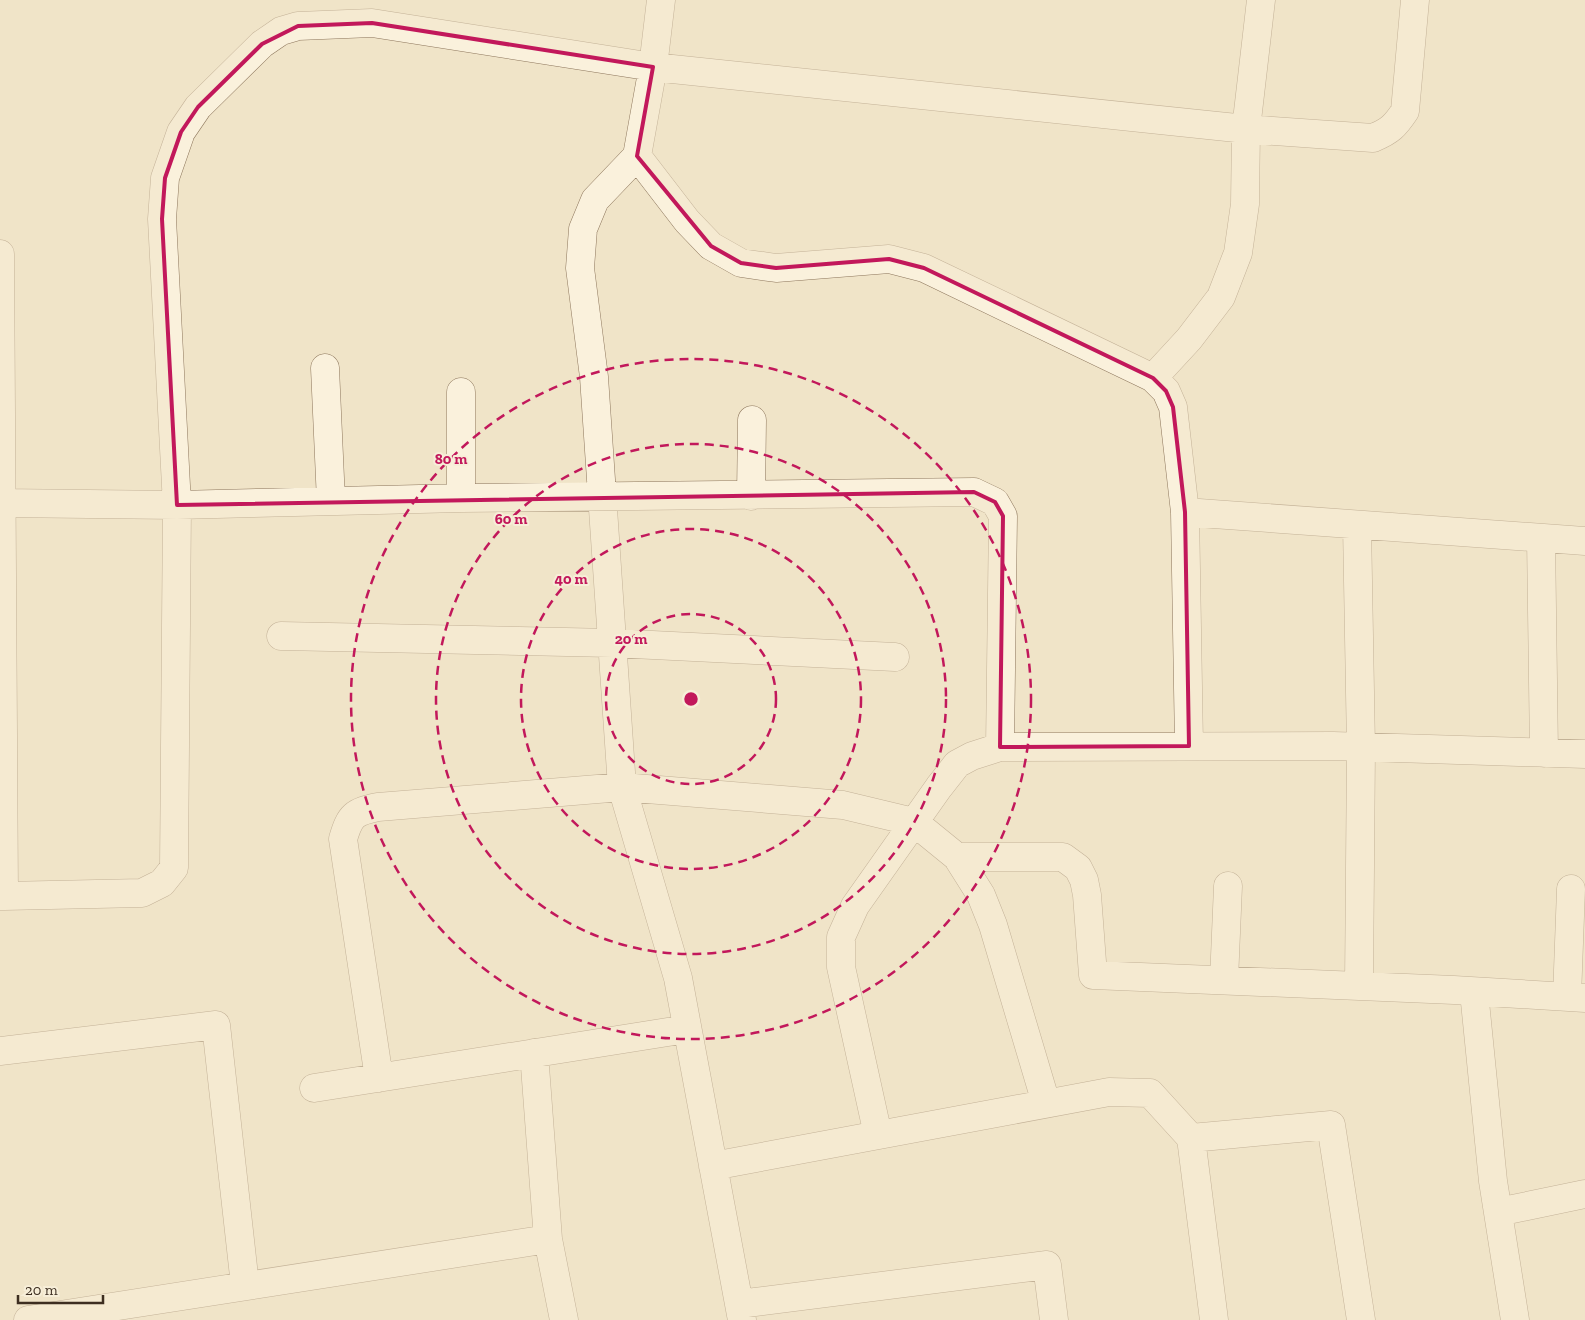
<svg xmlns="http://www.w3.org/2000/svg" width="1585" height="1320" viewBox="0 0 1585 1320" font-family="'Zilla Slab',serif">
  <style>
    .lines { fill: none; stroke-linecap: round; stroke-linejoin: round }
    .street-casing { stroke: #8d765c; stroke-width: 29 }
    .street { stroke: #faf1dc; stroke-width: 28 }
    .marked { fill: none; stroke: #c2185b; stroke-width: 4; stroke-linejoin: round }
    .ring { fill: none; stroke: #c2185b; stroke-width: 2.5; stroke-dasharray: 9 6 }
    .centre { fill: #c2185b; stroke: #f7eed8; stroke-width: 2.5 }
    .ring-label { font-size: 15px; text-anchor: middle; font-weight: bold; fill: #c2185b; stroke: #f7eed8; stroke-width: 4; stroke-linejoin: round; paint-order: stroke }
  </style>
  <rect width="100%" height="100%" fill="#f0e4c8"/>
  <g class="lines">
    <defs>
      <path id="street" d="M 661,0 L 653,67 L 1246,129 L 1373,138 C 1390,131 1395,126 1405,111 L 1415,0
        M 637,156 L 687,221 L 711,246 L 741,263 L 776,268 L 889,259 L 924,268 L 1153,378 L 1166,391 L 1173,407 L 1185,512 L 1189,746
        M 0,254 L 4,896 L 0,896
        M 325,368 L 331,501
        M 1153,378 L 1189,339 L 1221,297 L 1238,253 L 1245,204 L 1246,129 L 1261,0
        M 461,392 L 461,498
        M 751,496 L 752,420
        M 0,503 L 177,505 L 461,498 L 974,492 L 995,502 L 1003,516 L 1000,747 L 1333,746 L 1585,754
        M 1185,512 L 1585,541
        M 1357,525 L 1361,748 L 1359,986
        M 1541,538 L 1544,753
        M 281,636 L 612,643 L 895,657
        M 957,857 L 1063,857 L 1078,868 L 1084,880 L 1087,895 L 1093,975 L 1454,990 L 1585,998
        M 4,896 L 142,893 L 162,883 L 174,868 L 177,505 L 162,219 L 165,178 L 181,132 L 198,107 L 262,44 L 281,31 L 298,26 L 372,23 L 653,67 L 637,156 L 595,200 L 583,229 L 580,268 L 594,377 L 622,787 L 678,978 L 742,1320
        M 1224,980 L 1228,886
        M 1474,992 L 1493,1181 L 1515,1320
        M 1567,997 L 1571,889
        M 0,1051 L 216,1025 L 245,1285
        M 534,1053 L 548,1239 L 564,1320
        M 379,1078 L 343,839 C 350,815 354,812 378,807 L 622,787 L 843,805 L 914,822 L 957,857 L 981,895 L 993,925 L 1046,1103
        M 314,1088 L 687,1029
        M 878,1135 L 841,967 L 841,937 L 855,906 L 939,787 L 957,764 L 972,756 L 1000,747
        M 1191,1138 L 1331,1125 L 1361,1320
        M 713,1166 L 1109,1092 L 1150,1093 L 1191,1138 L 1214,1320
        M 1498,1212 L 1585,1194
        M 739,1304 L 1047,1265 L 1054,1320
        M 28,1320 L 548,1239"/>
    </defs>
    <!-- street casing -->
    <use href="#street" class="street-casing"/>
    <!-- street -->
    <use href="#street" class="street"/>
  </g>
  <!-- marked area -->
  <path d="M0 0H1585V1320H0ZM 372,23 L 653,67 L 637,156 L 711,246 L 741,263 L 776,268 L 889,259 L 924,268 L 1153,378 L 1166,391 L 1173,407 L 1185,512 L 1189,746 L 1000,747 L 1003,516 L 995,502 L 974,492 L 177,505 L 162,219 L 165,178 L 181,132 L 198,107 L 262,44 L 298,26 Z" fill="#f0e4c8" fill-opacity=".55" fill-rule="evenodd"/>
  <path class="marked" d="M 372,23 L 653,67 L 637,156 L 711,246 L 741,263 L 776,268 L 889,259 L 924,268 L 1153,378 L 1166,391 L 1173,407 L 1185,512 L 1189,746 L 1000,747 L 1003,516 L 995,502 L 974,492 L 177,505 L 162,219 L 165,178 L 181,132 L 198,107 L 262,44 L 298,26 Z"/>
  <!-- distance rings -->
  <g class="ring">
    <circle cx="691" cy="699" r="85"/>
    <circle cx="691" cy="699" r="170"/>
    <circle cx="691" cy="699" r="255"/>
    <circle cx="691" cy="699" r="340"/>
  </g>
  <circle cx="691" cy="699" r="8" class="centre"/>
  <g class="ring-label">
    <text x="451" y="464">80 m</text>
    <text x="511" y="524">60 m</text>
    <text x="571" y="584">40 m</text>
    <text x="631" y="644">20 m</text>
  </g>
  <!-- scale -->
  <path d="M18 1295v8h85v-8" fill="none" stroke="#3d2e20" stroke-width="2.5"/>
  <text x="25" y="1295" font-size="15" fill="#3d2e20" stroke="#f7eed8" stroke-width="4" paint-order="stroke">20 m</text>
</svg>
